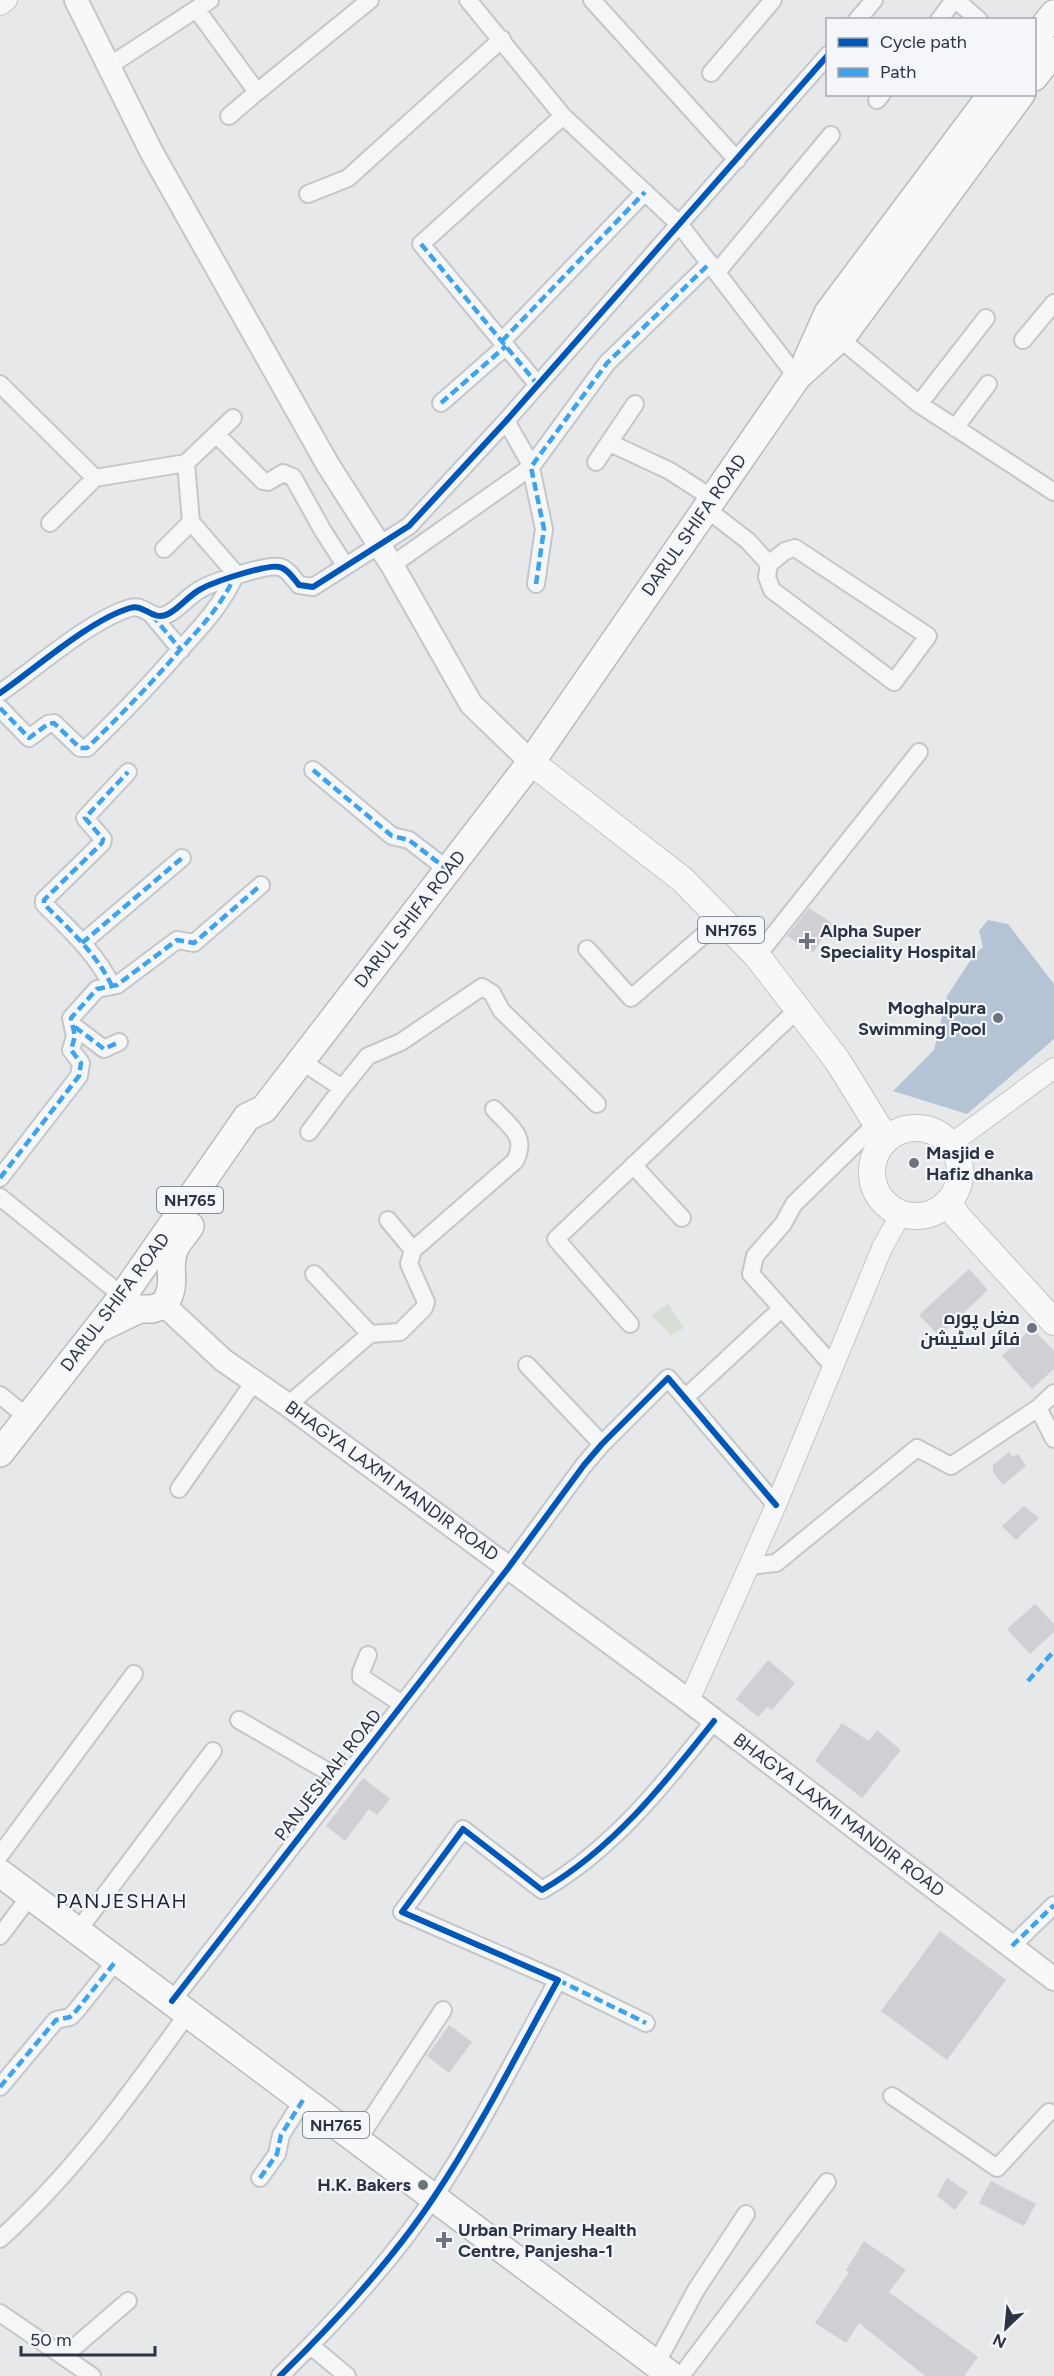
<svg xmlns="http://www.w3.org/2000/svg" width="1054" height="2376" viewBox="0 0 1054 2376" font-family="Figtree,Cairo,sans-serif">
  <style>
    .green { fill: #d6ded6 }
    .water { fill: #b4c4d5 }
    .building { fill: #ced0d3 }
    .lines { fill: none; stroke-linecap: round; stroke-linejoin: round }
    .minor-casing { stroke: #c4c6c8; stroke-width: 20 }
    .tertiary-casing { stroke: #c4c6c8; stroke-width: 22 }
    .secondary-casing { stroke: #c4c6c8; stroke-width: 26 }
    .primary-casing { stroke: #c2c5c8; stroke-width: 28 }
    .trunk-casing { stroke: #b8bbbf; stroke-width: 30 }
    .minor { stroke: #f5f6f7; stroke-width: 16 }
    .tertiary { stroke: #f5f6f7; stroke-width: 20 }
    .secondary { stroke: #f8f8f8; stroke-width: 22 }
    .primary { stroke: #f8f8f8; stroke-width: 26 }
    .trunk { stroke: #f8f8f8; stroke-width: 27 }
    .quiet { stroke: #3ea3ec; stroke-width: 4.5; stroke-dasharray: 9 4.5; stroke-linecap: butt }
    .cycleway-casing { stroke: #f4f6f9; stroke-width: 10 }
    .cycleway { stroke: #0057b8; stroke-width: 6 }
    .poi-dot { fill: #6c737f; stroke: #f4f6f9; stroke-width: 2 }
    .labels { text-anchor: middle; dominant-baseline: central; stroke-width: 4.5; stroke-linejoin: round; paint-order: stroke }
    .shield { fill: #f4f6f9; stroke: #676e7b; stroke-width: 1.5 }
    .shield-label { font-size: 16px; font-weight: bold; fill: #2b3445 }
    .street-label { font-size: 18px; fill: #2b3445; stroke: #f4f6f9 }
    .poi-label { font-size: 18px; font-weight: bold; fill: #2b3445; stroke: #f4f6f9; text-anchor: start }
    .neighbourhood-label { font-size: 20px; letter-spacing: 1.5px; fill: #1d2536; stroke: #f4f6f9 }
  </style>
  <rect width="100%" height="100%" fill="#e6e8ea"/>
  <!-- green -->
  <path class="green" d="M 668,1304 L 684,1328 L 671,1335 L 651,1315 Z"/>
  <!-- water -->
  <path class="water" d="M 988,920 L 1008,924 L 1054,984 L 1054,1039 L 967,1114 L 893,1091 L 934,1050 L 947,996 L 974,955 L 983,947 L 979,931 Z"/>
  <!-- building -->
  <path class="building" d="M 809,908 L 832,923 L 813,953 L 787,936 Z
    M 969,1269 L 988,1290 L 939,1336 L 919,1315 Z
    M 1032,1328 L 1054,1351 L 1054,1369 L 1032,1389 L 1002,1356 Z
    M 1009,1452 L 1013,1457 L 1018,1454 L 1026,1466 L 1003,1485 L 993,1472 L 993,1465 Z
    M 1024,1506 L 1039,1518 L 1016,1540 L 1002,1526 Z
    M 1035,1604 L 1054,1624 L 1054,1632 L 1030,1654 L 1007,1629 Z
    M 768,1660 L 795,1683 L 772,1710 L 767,1707 L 758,1717 L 736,1699 Z
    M 842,1723 L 869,1741 L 877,1730 L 901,1750 L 862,1798 L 815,1761 Z
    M 363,1778 L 390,1799 L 377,1815 L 369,1809 L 345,1841 L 326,1826 Z
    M 940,1931 L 1006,1980 L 947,2060 L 881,2011 Z
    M 449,2025 L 472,2042 L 449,2073 L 427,2056 Z
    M 947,2178 L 968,2192 L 955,2210 L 937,2196 Z
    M 991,2181 L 1036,2204 L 1024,2226 L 979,2203 Z
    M 864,2241 L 906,2270 L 889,2292 L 978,2357 L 964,2376 L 925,2376 L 859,2323 L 846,2343 L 815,2323 L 849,2272 L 846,2270 Z"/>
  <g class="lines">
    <defs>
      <path id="minor" d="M 468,0 L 563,116 L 680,225 L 797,377
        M 592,0 L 737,160
        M 956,0 L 979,20
        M 197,10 L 257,92 L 229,116
        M 857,20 L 874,0
        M 939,20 L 954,0
        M 109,66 L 210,0
        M 711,73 L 773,0
        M 257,92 L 370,0
        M 877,100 L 882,94
        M 308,194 L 348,178 L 502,39
        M 717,272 L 831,135
        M 839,338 L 919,404 L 1054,492
        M 1023,340 L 1054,303
        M 502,341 L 645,192
        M 0,384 L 95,478 L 186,463
        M 538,385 L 421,244 L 563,116
        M 441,403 L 506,346
        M 919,404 L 986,318
        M 506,421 L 530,463 L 544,529 L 536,584
        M 955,428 L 988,384
        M 216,434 L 263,481 L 268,482 L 283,473 L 293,477 L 323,531 L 345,565
        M 610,443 L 670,471 L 715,500
        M 596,462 L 635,404
        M 713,514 L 748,541 L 769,564 L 785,551 L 795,548 L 928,636 L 894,682 L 772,590 L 767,577 L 769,564
        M 50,523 L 95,478
        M 164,549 L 191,522
        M 392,565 L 531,467 L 607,363 L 710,263
        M 152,615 L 181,650
        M 0,693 C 36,668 90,620 130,608 C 144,603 152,622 168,614 C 180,608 189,595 201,589 C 213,582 267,564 279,567 C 287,568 294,579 299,585 L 313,587 L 409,526 L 506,421 L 828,55
        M 0,708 L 29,738 L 48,724 L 54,723 L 80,748 L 87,748 C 119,717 150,685 179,651 C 203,625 221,606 236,574 L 191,522 L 186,463 L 233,418
        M 313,770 L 392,836 L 409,840 L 448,870
        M 82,943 L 182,858
        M 587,949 L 631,998 L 721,920
        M 757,956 L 919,752
        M 112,986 C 96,953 69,929 44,904 L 44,900 L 102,843 L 103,839 L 85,818 L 128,772
        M 75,1027 L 104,1049 L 119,1042
        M 301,1061 L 342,1088 L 368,1056 L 401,1042 L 482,987 L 492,993 L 501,1010 L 597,1104
        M 309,1132 L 342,1088
        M 633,1165 L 682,1218
        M 0,1178 L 79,1076 L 81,1063 L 71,1050 L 75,1036 L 71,1018 L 97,989 L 117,985 L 177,940 L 194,943 L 261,885
        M 0,1197 L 130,1302
        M 413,1250 L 515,1161 C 528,1136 510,1127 494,1109
        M 630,1324 L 556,1239 L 798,1009
        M 370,1334 L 400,1332 L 424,1308 L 426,1302 L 409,1264 L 413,1250 L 388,1220
        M 527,1365 L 602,1444
        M 833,1366 L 751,1274 L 755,1256 L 783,1224 L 794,1204 L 877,1123
        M 0,1395 L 27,1417
        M 685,1398 L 781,1309
        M 288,1405 L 370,1334 L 314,1274
        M 1038,1408 L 1054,1439
        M 179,1489 L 254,1382
        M 749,1566 L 776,1563 L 917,1448 L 951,1466 L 1038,1408 L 1054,1393
        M 368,1655 L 361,1672 L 361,1677 L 402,1704
        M 239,1720 L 342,1780
        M 0,1855 L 134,1674
        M 77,1932 L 213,1751
        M 0,1936 L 30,1896
        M 1012,1946 L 1054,1905
        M 558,1980 L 646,2023
        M 172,2001 L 509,1567 L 584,1465 L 602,1444 L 668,1378 L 776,1505
        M 0,2087 L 56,2020 L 70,2017 L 76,2011 L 116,1961
        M 892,2096 L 997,2168 L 1049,2112
        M 357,2141 L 443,2010
        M 260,2178 L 277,2154 L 281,2135 L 303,2100
        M 0,2239 C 73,2173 131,2093 188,2013
        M 0,2313 L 92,2376
        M 311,2346 L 347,2376
        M 64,2356 L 128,2301
        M 656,2364 L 696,2290 L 746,2214
        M 280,2376 C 333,2324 393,2259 434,2197 C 480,2128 518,2052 558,1980 L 402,1912 L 463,1829 L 542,1890 C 612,1850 665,1783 714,1721
        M 681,2376 L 827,2182"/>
      <path id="tertiary" d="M 0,5 L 7,0
        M 951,1144 L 1054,1068
        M 689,1701 L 776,1505 L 882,1248 L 901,1214"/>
      <path id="secondary" d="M 76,0 L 152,153 L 328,465 L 392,565 L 471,704 L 531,762
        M 164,1305 L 223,1360 L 288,1405 L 689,1701 L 1054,1979"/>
      <path id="primary" d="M 531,762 L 683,880 L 757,956 L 837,1060 L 886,1139
        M872 1172a44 44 0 1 1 88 0a44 44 0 1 1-88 0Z
        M 949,1202 L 957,1216 L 1054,1322"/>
      <path id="trunk" d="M 1034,39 L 1054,14
        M 1034,77 L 1054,51
        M 807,360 L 828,313 L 992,94
        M 102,1327 L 139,1309 L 152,1309 L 164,1305 C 179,1282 166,1271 174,1250 C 177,1242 185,1234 190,1226
        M 0,1453 L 122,1297 L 247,1117 L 264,1109 L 531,762 L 797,377 L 844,334 L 1021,94
        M 0,1873 L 672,2376"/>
    </defs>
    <!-- minor casing -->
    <use href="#minor" class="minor-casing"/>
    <!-- tertiary casing -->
    <use href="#tertiary" class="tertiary-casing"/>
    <!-- secondary casing -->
    <use href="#secondary" class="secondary-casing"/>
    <!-- primary casing -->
    <use href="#primary" class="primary-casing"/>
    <!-- trunk casing -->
    <use href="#trunk" class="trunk-casing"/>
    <!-- minor -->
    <use href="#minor" class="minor"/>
    <!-- tertiary -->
    <use href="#tertiary" class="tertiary"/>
    <!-- secondary -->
    <use href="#secondary" class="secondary"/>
    <!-- primary -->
    <use href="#primary" class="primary"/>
    <!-- trunk -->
    <use href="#trunk" class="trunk"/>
    <!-- quiet -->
    <path class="quiet" d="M 421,244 L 538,385
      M 502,341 L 645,192
      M 441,403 L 506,346
      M 536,584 L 544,529 L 531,467 L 607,363 L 710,263
      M 152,615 L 181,650
      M 0,708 L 29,738 L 48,724 L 54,723 L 80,748 L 87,748 C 119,717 150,685 179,651 C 203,625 221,606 236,574
      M 313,770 L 392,836 L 409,840 L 448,870
      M 82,943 L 182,858
      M 112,986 C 96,953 69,929 44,904 L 44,900 L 102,843 L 103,839 L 85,818 L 128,772
      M 75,1027 L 104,1049 L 119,1042
      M 0,1178 L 79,1076 L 81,1063 L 71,1050 L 75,1036 L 71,1018 L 97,989 L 117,985 L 177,940 L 194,943 L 261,885
      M 1028,1681 L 1054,1651
      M 1012,1946 L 1054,1905
      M 558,1980 L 646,2023
      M 0,2087 L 56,2020 L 70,2017 L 76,2011 L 116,1961
      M 260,2178 L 277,2154 L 281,2135 L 303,2100"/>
    <defs>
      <path id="cycleway" d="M 0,693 C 36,668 90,620 130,608 C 144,603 152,622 168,614 C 180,608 189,595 201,589 C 213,582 267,564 279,567 C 287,568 294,579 299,585 L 313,587 L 409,526 L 506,421 L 828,55
        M 172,2001 L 509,1567 L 584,1465 L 602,1444 L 668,1378 L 776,1505
        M 280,2376 C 333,2324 393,2259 434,2197 C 480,2128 518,2052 558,1980 L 402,1912 L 463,1829 L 542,1890 C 612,1850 665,1783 714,1721"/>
    </defs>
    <!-- cycleway casing -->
    <use href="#cycleway" class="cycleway-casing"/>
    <!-- cycleway -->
    <use href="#cycleway" class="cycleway"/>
  </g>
  <!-- markers -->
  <g class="poi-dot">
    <path d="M804 932h6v6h6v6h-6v6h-6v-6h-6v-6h6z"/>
    <circle cx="998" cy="1018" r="6"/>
    <circle cx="914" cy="1163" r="6"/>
    <circle cx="1032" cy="1328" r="6"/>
    <circle cx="423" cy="2185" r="6"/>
    <path d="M441 2231h6v6h6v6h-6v6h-6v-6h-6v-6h6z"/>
  </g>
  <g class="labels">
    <!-- shield labels -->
    <g class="shield">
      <rect x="698" y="917" width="66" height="26" rx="4.5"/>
      <rect x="157" y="1187" width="66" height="26" rx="4.5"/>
      <rect x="303" y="2112" width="66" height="26" rx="4.5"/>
    </g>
    <g class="shield-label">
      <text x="731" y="930">NH765</text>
      <text x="190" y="1200">NH765</text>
      <text x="336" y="2125">NH765</text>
    </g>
    <!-- street labels -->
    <g class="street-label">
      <text transform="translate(694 525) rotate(-55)">DARUL SHIFA ROAD</text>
      <text transform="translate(410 919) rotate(-52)">DARUL SHIFA ROAD</text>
      <text transform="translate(115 1302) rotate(-53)">DARUL SHIFA ROAD</text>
      <text transform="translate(392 1481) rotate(36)">BHAGYA LAXMI MANDIR ROAD</text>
      <text transform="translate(328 1775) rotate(-52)">PANJESHAH ROAD</text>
      <text transform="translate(839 1815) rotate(37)">BHAGYA LAXMI MANDIR ROAD</text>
    </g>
    <!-- poi labels -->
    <g class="poi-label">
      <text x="820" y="931">Alpha Super<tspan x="820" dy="21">Speciality Hospital</tspan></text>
      <text x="986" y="1008" text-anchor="end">Moghalpura<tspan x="986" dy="21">Swimming Pool</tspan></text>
      <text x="926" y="1153">Masjid e<tspan x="926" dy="21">Hafiz dhanka</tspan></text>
      <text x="1020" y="1318" text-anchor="end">مغل پورہ<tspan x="1020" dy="21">فائر اسٹیشن</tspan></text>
      <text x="411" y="2185" text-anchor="end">H.K. Bakers</text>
      <text x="458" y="2230">Urban Primary Health<tspan x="458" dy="21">Centre, Panjesha-1</tspan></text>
    </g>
    <!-- neighbourhood labels -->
    <g class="neighbourhood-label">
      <text x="122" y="1901">PANJESHAH</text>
    </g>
  </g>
  <!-- legend -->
  <rect x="826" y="18" width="210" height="78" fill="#f4f6f9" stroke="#a4a8b1" stroke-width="1.5"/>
  <rect x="838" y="38" width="30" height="9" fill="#0057b8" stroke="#a4a8b1" stroke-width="1.5"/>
  <text x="880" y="48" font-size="18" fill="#2b3445">Cycle path</text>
  <rect x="838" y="68" width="30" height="9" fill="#3ea3ec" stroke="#a4a8b1" stroke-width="1.5"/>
  <text x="880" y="78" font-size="18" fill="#2b3445">Path</text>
  <!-- north arrow -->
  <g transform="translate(1006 2328) rotate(206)" stroke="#f4f6f9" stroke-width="4.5" paint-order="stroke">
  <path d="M0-4.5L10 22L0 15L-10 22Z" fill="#2b3445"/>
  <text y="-9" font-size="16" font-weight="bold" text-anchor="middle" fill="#2b3445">N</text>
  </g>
  <!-- scale -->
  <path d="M21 2346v9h134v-9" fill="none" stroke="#2b3445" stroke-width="3"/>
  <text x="30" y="2346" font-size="18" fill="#2b3445" stroke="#f4f6f9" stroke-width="4.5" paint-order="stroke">50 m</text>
</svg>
